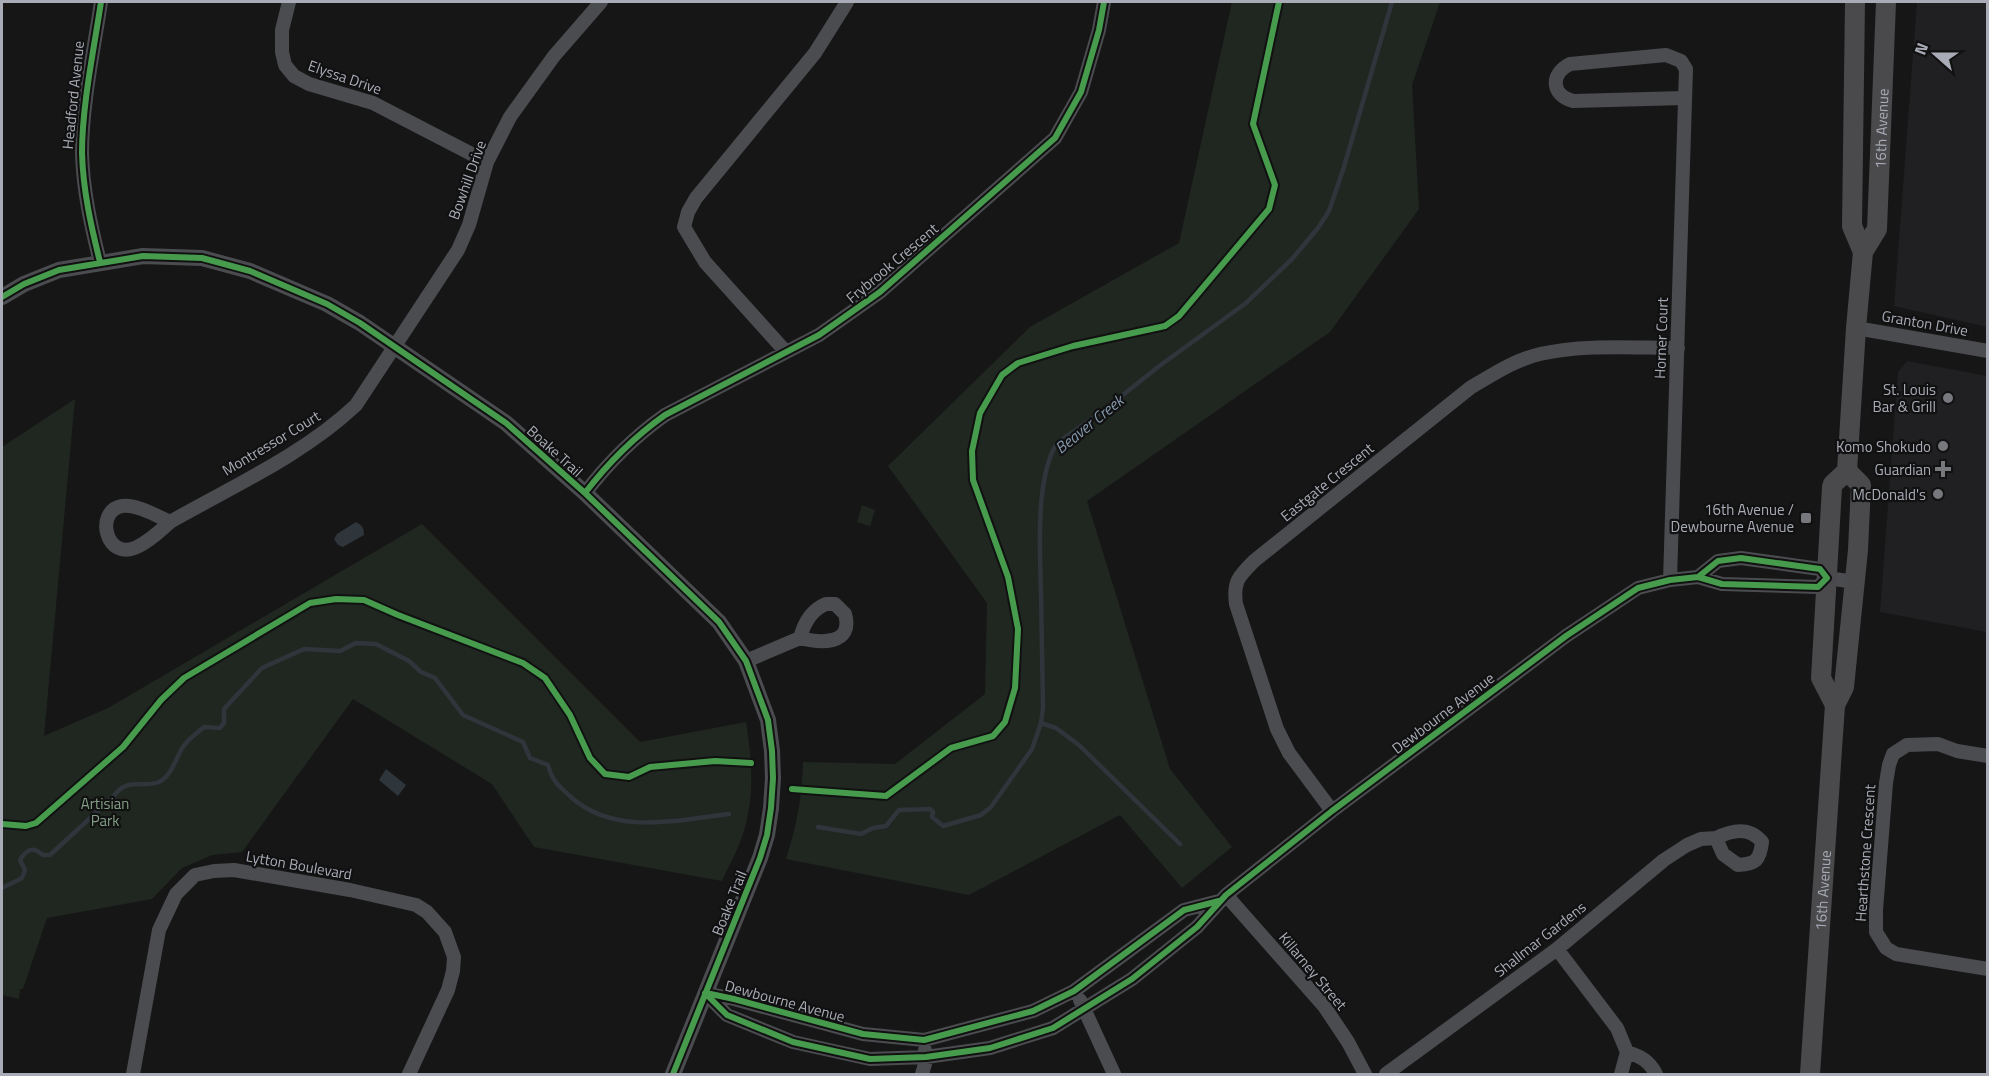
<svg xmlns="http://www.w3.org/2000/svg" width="1989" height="1076" viewBox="0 0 1989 1076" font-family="'Titillium Web',sans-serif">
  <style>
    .built { fill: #202022 }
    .green { fill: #202721 }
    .water { fill: #2e353b }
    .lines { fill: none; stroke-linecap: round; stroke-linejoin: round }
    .stream { stroke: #2e353b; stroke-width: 4.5 }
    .minor { stroke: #4b4c4f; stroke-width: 14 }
    .tertiary { stroke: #4b4c4f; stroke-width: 16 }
    .secondary { stroke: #4a4a4d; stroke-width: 20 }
    .cycleway-casing { stroke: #111112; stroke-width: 10 }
    .cycleway { stroke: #469c4c; stroke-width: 6 }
    .poi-dot { fill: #76787e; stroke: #111112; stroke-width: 2 }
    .labels { text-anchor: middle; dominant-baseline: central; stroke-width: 4.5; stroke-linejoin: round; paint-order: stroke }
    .street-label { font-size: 15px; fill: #a9acb6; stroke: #111112 }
    .poi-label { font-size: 15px; fill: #a9acb6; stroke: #111112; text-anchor: end }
    .park-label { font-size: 15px; fill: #829f85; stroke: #111112 }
    .water-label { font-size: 16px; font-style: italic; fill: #8498ad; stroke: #111112 }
  </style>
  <rect width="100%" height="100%" fill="#161617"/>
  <!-- built -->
  <path class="built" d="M 1917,2 L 1987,2 L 1987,327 L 1894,306 Z
    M 1907,361 L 1987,376 L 1987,632 L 1880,612 L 1898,372 Z"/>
  <!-- green -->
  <path class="green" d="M 1232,2 L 1440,2 L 1412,85 L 1419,209 L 1330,332 L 1087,501 L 1170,769 L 1232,847 L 1182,888 L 1120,815 L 969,895 L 786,859 C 797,824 802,798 803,762 L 895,764 L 985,694 L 987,603 L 888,466 L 1030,327 L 1179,243 Z
    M 75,399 L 44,736 L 108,708 L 422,524 L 640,742 L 746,722 C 752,760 755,797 743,834 C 738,850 729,865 722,881 L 534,847 L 492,784 L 353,699 L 242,852 L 212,855 L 182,868 L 152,899 L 47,918 L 23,989 L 20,989 L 19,999 L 2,995 L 2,447 Z
    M 862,505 L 875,510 L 870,526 L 857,522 Z"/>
  <!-- water -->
  <path class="water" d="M 356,522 C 362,525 364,528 364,535 L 343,547 L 338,545 L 334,539 L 337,534 Z
    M 386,769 L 406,785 L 398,796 L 379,780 Z"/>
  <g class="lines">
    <!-- stream -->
    <path class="stream" d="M 1041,723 L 1056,728 L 1079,745 L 1180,844
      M 818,827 L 861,834 L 873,828 L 886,826 L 899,810 L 930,809 L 933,812 L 932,817 L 943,826 L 981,815 L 991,807 L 1032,749 L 1041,723 L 1043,708 C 1042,669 1042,631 1041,592 C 1040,551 1035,478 1057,443 L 1104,410 L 1158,367 L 1246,303 L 1292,259 L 1318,228 L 1329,211 L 1343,170 L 1392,2
      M 2,888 L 22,878 L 25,870 L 20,860 C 27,849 33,846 43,855 L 50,855 L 113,797 C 128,776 140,789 159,782 C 172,776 176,757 183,747 C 188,739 197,733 204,727 L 220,728 L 224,723 L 224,709 L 262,668 L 304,649 L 340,651 L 356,643 L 376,644 L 409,661 L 421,672 L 435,678 L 463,715 L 523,742 L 530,758 L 548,765 C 553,783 559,786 572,798 C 616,836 677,820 729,814"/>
    <!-- minor -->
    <path class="minor" d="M 289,2 L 282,30 L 282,52 L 285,65 L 294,76 L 309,84 L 373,103 L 487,162
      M 100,262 C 91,226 83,190 82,153 C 82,105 94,49 101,2
      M 1856,328 L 1988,351
      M 786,352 L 705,262 L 684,227 L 688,212 L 696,198 L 815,53 L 847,2
      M 585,493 C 608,463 634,437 665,415 L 819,335 L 880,292 L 1055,138 L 1081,92 L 1099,30 L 1104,2
      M 170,522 C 160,531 150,541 137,547 C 106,562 94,511 122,506 C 137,504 157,516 170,522 C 233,486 303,455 356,405 L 458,250 L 469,225 L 487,162 L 510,117 L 554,56 L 601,2
      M 1698,577 L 1718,561 L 1741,558 L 1820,569 L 1827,578 L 1855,582
      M 1670,580 L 1686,69 L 1681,61 L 1666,55 L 1570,64 C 1550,74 1551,95 1573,101 L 1684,98
      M 826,604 L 835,604 L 845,614 C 854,646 819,643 800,638 C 804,623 811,610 826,604 Z
      M 746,661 L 800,638
      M 1988,756 L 1957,751 L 1938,744 L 1907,745 L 1893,754 L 1889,765 L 1886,783 L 1876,910 L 1876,932 L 1886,948 L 1896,954 L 1988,969
      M 1332,811 L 1289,753 L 1277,729 L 1236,604 C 1233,582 1238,577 1254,561 L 1470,388 C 1492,375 1514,360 1540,354 C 1584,344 1633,348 1678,348
      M 1226,895 L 1324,1006 L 1348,1042 L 1365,1074
      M 1557,949 L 1617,1028 L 1627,1052 L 1621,1074
      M 705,993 L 727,1015 L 793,1042 L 870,1059 L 926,1057 L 990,1048 L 1053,1028 L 1132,979 L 1197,927 L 1226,895 L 1332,811 L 1566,636 L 1638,588 L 1670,580 L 1698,577 L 1722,584 L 1818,587 L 1827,578
      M 705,993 L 734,999 L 863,1034 L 924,1040 L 1033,1011 L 1074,991 L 1184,910 L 1219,901
      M 1080,1000 L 1114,1074
      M 1627,1052 C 1642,1057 1649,1061 1656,1074
      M 133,1074 L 159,930 L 176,894 L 195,875 L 214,871 L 234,870 L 350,890 L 416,905 L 427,912 L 445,932 L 454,957 L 453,971 L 448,990 L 409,1074
      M 922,1074 L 925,1064 L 925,1050
      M 1386,1074 L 1557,949 L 1664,860 L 1687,845 L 1701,839 L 1716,838 L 1723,854 L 1738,865 C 1756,864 1760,860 1762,842 C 1749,826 1732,830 1716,838"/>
    <!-- tertiary -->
    <path class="tertiary" d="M 2,297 L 24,284 L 59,270 L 143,256 L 202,258 L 250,271 L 327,304 L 360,323 L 506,423 L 585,493 L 719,622 L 746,661 L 768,720 L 772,751 L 773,778 L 771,808 L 767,835 L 760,858 L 673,1074"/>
    <!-- secondary -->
    <g class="secondary">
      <path d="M 1855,2 L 1852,226 L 1863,252"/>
      <path id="s1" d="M 1835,705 L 1821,678 L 1832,487 L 1833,484 L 1847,471 L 1856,328 L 1863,252 L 1877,229 L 1886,2"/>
      <path id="s2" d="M 1810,1074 L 1835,705 L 1844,687 L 1858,550 L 1861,485 L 1847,471"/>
    </g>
    <defs>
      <path id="cycleway" d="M 100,262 C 91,226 83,190 82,153 C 82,105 94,49 101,2
        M 2,297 L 24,284 L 59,270 L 143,256 L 202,258 L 250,271 L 327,304 L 360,323 L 506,423 L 585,493 L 719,622 L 746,661 L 768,720 L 772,751 L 773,778 L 771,808 L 767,835 L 760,858 L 673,1074
        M 585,493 C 608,463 634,437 665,415 L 819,335 L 880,292 L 1055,138 L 1081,92 L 1099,30 L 1104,2
        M 792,789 L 886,796 L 951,748 L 993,736 L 1005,722 L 1015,688 L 1018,629 L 1008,577 L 973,480 L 972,451 L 980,413 L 1002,375 L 1018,363 L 1073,346 L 1165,326 L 1179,316 L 1269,209 L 1275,185 L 1253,124 L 1279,2
        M 2,824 L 26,826 L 36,823 L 123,747 L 161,700 L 184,678 L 310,603 L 336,599 L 364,600 L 398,615 L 523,663 L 545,678 L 570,715 L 590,758 L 605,774 L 629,777 L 650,767 L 715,761 L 751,763
        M 705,993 L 727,1015 L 793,1042 L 870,1059 L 926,1057 L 990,1048 L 1053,1028 L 1132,979 L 1197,927 L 1226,895 L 1332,811 L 1566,636 L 1638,588 L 1670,580 L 1698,577 L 1722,584 L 1818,587 L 1827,578 L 1820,569 L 1741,558 L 1718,561 L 1698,577
        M 706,993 L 734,999 L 863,1034 L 924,1040 L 1033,1011 L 1074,991 L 1184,910 L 1219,901"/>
    </defs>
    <!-- cycleway casing -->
    <use href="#cycleway" class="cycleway-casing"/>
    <!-- cycleway -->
    <use href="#cycleway" class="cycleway"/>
  </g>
  <!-- markers -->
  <g class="poi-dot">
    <circle cx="1948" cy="398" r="6"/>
    <circle cx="1943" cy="446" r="6"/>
    <path d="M1940 460h6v6h6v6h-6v6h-6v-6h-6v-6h6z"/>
    <circle cx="1938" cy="494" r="6"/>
    <rect x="1800" y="512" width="12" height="12" rx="3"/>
  </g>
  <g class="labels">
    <!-- street labels -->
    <g class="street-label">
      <text transform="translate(345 77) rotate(19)">Elyssa Drive</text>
      <text transform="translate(73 95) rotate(-84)">Headford Avenue</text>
      <text stroke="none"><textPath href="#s1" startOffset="591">16th Avenue</textPath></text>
      <text transform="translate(467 180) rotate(-70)">Bowhill Drive</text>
      <text transform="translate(892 263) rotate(-40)">Frybrook Crescent</text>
      <text transform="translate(1925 323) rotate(10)">Granton Drive</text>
      <text transform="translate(1661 338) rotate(-88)">Horner Court</text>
      <text transform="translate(271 443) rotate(-31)">Montressor Court</text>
      <text transform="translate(555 451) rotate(42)">Boake Trail</text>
      <text transform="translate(1327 482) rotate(-39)">Eastgate Crescent</text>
      <text transform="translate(1443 713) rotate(-37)">Dewbourne Avenue</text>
      <text transform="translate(1865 853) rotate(-86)">Hearthstone Crescent</text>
      <text transform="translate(299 865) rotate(10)">Lytton Boulevard</text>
      <text stroke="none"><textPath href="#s2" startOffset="184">16th Avenue</textPath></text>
      <text transform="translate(729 903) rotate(-68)">Boake Trail</text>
      <text transform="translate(1540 939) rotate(-38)">Shallmar Gardens</text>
      <text transform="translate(1313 971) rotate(50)">Killarney Street</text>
      <text transform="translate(785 1001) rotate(15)">Dewbourne Avenue</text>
    </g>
    <!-- poi labels -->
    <g class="poi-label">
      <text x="1936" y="389">St. Louis<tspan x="1936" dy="17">Bar &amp; Grill</tspan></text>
      <text x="1931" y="446">Komo Shokudo</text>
      <text x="1931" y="469">Guardian</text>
      <text x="1926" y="494">McDonald's</text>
      <text x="1794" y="509">16th Avenue /<tspan x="1794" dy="17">Dewbourne Avenue</tspan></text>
    </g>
    <!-- park labels -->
    <g class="park-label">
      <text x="105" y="803">Artisian<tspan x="105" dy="17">Park</tspan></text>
    </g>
    <!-- water labels -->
    <g class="water-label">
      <text transform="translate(1089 424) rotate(-39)">Beaver Creek</text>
    </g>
  </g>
  <!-- border -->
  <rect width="1989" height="1076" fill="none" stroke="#a9acb6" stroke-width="6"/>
  <!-- north arrow -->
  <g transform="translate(1935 54) rotate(291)" stroke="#111112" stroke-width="4.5" paint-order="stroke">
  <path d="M0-4.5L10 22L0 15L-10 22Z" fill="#a9acb6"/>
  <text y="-9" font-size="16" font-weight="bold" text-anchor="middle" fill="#a9acb6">N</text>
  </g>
</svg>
